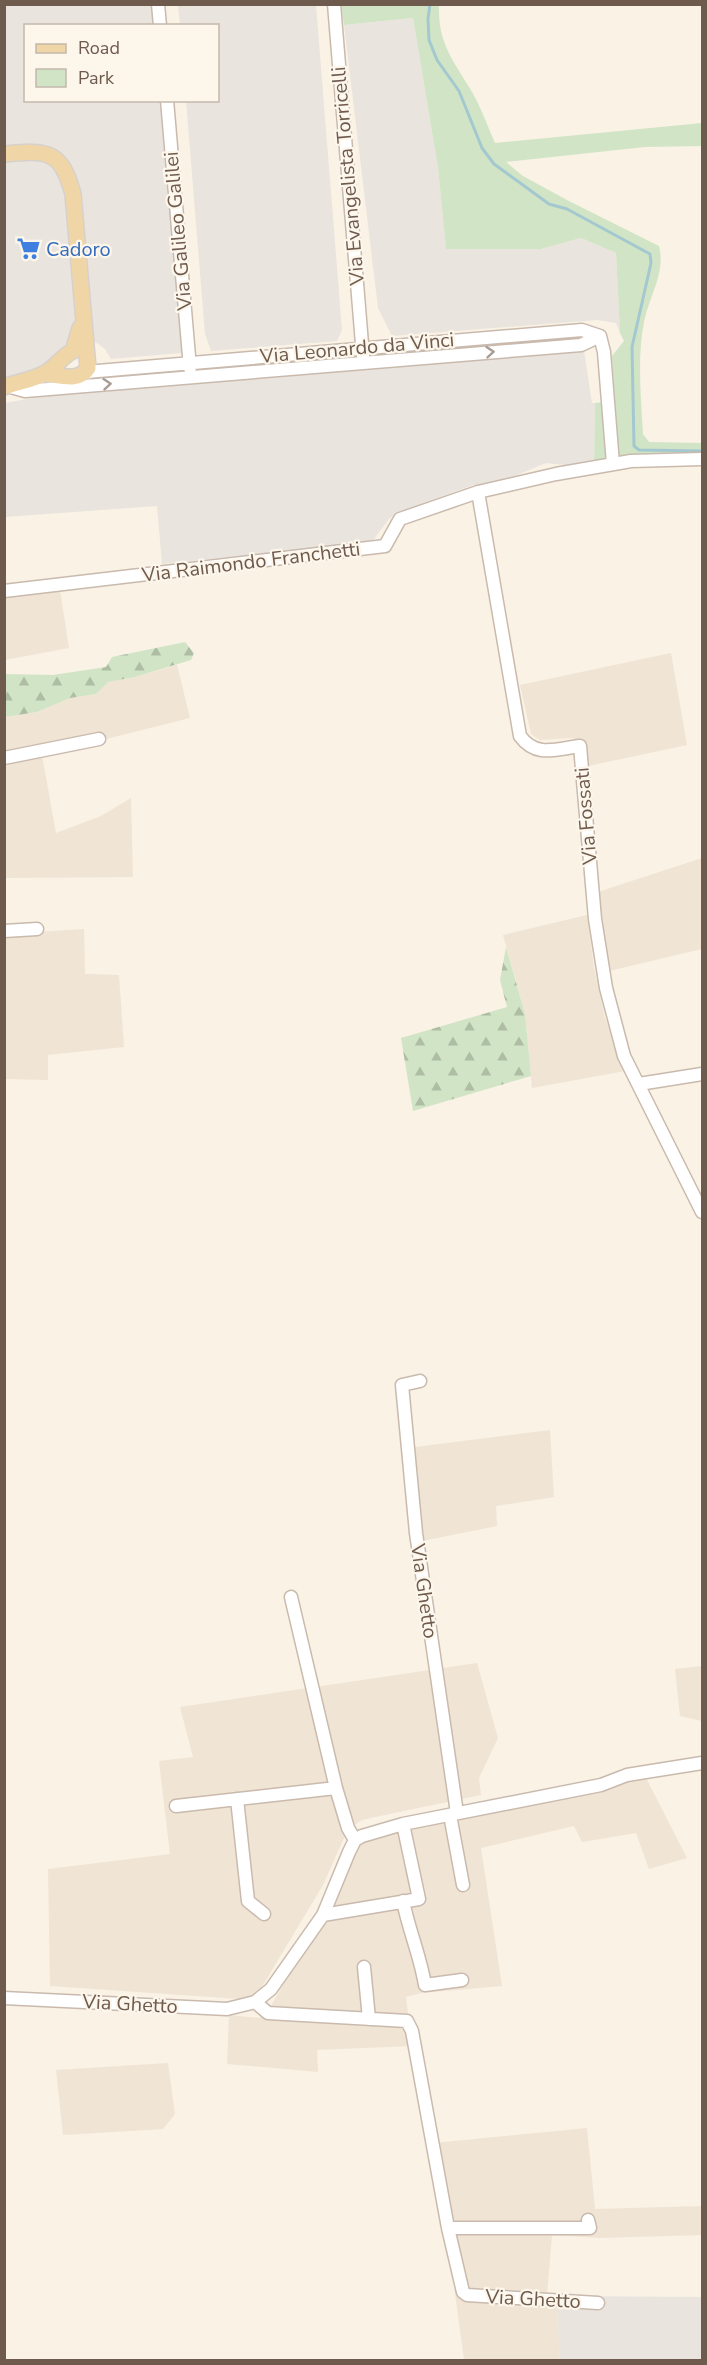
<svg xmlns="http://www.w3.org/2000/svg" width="707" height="2365" viewBox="0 0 707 2365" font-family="'Nunito Sans',sans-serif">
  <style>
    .residential { fill: #f0e4d5 }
    .industrial { fill: #eae4df }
    .green { fill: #d1e5c6 }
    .forest { fill: url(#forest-firs) }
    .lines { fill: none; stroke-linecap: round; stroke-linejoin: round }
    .stream { stroke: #a4c8d0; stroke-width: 3 }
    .minor-casing { stroke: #c9baad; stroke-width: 15 }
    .major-casing { stroke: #d7d1cd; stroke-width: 18 }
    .minor { stroke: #fff; stroke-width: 12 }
    .major { stroke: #f0d6a6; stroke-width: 15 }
    .oneway { stroke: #a99c95 }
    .labels { text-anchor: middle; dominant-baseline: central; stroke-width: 4.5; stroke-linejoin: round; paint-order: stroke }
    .street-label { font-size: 20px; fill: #6f5a4e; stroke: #fcf6eb }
    .shop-label { font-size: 20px; fill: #366cbe; stroke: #fcf6eb; text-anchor: start }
  </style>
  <defs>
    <pattern id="forest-firs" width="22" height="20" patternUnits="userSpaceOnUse" patternTransform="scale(1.5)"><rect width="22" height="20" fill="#d1e5c6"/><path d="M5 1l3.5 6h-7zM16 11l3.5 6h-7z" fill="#aebda3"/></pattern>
  </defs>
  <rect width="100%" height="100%" fill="#f9f2e5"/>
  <!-- residential -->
  <path class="residential" d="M 60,590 L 69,648 L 5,660 L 5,596 Z
    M 671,653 L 687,745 L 588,766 L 586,749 L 580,741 L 572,738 L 540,740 L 531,734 L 520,685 Z
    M 177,665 L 190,718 L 42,755 L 56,833 L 101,816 L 131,798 L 133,877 L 5,878 L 4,717 L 37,712 L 70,698 L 96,694 L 107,682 L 135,677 Z
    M 702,858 L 702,949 L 609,971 L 598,892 Z
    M 587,915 L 594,968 L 605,1018 L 625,1071 L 532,1088 L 525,1014 L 503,935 Z
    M 84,929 L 85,974 L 119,975 L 124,1047 L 48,1055 L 48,1080 L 5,1079 L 5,934 Z
    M 550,1430 L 554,1497 L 496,1506 L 497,1526 L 417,1542 L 407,1448 Z
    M 477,1663 L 498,1738 L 479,1778 L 481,1795 L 375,1817 L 362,1820 L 348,1829 L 323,1885 L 254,2000 L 50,1986 L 48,1869 L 170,1854 L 159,1761 L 193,1757 L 180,1707 Z
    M 702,1666 L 702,1721 L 680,1716 L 675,1669 Z
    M 645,1776 L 687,1858 L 649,1869 L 636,1833 L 582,1842 L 574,1826 L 481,1848 L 502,1986 L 421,1993 L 406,1997 L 412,2046 L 317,2050 L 318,2072 L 227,2064 L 229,2015 L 259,2018 L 266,2014 L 338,1893 L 360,1840 L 368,1836 L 579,1796 Z
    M 168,2063 L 175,2114 L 163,2129 L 63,2135 L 56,2070 Z
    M 587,2128 L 595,2209 L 702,2206 L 702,2235 L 599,2238 L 552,2235 L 547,2295 L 556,2296 L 560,2360 L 464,2360 L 455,2293 L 458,2284 L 434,2143 Z"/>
  <!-- industrial -->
  <path class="industrial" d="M 5,5 L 154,5 L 156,25 L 26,26 L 26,100 L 163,101 L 184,336 L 181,353 L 111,359 L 105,349 L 97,343 L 88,340 L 69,343 L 55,360 L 5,384 Z
    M 178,5 L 316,5 L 342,330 L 337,341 L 211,351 L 205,334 L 186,101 L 218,100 L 218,26 L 180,25 Z
    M 413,18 L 438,168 L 446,248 L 541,249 L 581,238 L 616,253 L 620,333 L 616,323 L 597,320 L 392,336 L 378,308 L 344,25 Z
    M 584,351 L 592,403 L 595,403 L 594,468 L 546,463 L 486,488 L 473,485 L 398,512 L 389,519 L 374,539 L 368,542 L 162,564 L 157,506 L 5,517 L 5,403 L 66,392 Z
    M 556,2296 L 702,2297 L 702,2360 L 560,2360 Z"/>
  <!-- green -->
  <path class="green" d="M 341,5 L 442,5 L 439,5 C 438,42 451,57 469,87 C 480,104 487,125 495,143 L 702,123 L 702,146 L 645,147 L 506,162 L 523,176 L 567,200 L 659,246 C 666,273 649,296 644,322 C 637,358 641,398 643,434 L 649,442 L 702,443 L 702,459 L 594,468 L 595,403 L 615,401 L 612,356 L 624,341 L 620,333 L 616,253 L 581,238 L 541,249 L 446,249 L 438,168 L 413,18 L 344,25 Z"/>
  <!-- forest -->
  <path class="forest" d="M 185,642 L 194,653 L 191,660 L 135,677 L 108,682 L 96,694 L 70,698 L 37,712 L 5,717 L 5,674 L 53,675 L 106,667 L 112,657 Z
    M 506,947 L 525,1014 L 531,1076 L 413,1111 L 401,1038 L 507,1007 L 500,980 Z"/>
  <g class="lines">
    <!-- stream -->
    <path class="stream" d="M 430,4 L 428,19 L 429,40 L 437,60 L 459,91 L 482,148 L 494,164 L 549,204 L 567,209 L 650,254 L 651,263 L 632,347 L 634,446 L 639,450 L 702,451"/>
    <defs>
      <path id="minor" d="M 158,4 L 160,26
        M 334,4 L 363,356
        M 167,100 L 190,368
        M 600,336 L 604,352 L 613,464
        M 86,372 L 582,330 L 600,336
        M 7,386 L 25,391 L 581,345 L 600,336
        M 478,492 L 520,736 C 536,758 556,749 580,746 L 595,919 L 606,988 L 624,1056 L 702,1212
        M 4,591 L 385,546 L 400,519 L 478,492 L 556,474 L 631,461 L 702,459
        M 4,758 L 99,739
        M 4,931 L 37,929
        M 639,1084 L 702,1074
        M 420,1381 L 402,1385 L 416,1533 L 457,1813
        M 291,1597 L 336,1788 L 348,1828 L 355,1840
        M 237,1799 L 248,1901 L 264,1914
        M 176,1806 L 336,1788
        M 450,1815 L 463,1885
        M 403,1901 C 409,1931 420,1955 425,1985 L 462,1980
        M 323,1915 L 419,1899 L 403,1824
        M 364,1967 L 369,2019
        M 4,1998 L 227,2009 L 255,2002 L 271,1989 L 323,1915 L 349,1852 L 355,1840 L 362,1836 L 403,1824 L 601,1785 L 627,1775 L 702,1763
        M 255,2002 L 268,2013 L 407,2021 L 412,2031 L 448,2228 L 463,2292 L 467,2295 L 598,2303
        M 448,2228 L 590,2228 L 588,2220"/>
      <path id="major" d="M 4,154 C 48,150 61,150 73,194 L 88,368 C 79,383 59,375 44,374
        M 4,387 C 18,382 34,380 47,372 C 57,366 63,355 73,351 L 80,328"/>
    </defs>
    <!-- minor casing -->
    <use href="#minor" class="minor-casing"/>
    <!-- major casing -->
    <use href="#major" class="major-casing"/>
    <!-- minor -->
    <use href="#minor" class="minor"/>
    <!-- major -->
    <use href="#major" class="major"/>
  </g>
  <!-- one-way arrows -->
  <defs><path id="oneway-chevron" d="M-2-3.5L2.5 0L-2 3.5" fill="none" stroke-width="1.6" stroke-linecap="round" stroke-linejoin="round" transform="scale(1.5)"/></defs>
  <g class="oneway">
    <use href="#oneway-chevron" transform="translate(490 352) rotate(-5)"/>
    <use href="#oneway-chevron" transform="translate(107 384) rotate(-5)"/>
  </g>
  <!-- icons -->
  <defs>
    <symbol id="supermarket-bare" viewBox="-9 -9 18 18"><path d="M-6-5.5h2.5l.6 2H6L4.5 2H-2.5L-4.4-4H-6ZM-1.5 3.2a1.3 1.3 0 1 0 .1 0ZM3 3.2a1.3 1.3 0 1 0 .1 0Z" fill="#3f7fe0" stroke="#fcf6eb" stroke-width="2.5" paint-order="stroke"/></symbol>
  </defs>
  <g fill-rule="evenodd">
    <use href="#supermarket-bare" x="12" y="232" width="33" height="33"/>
  </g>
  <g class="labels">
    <!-- street labels -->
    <g class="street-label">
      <text transform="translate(348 176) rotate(-95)">Via Evangelista Torricelli</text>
      <text transform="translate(178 231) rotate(-95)">Via Galileo Galilei</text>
      <text transform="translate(357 348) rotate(-5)">Via Leonardo da Vinci</text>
      <text transform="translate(251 562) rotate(-7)">Via Raimondo Franchetti</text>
      <text transform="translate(586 816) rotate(-95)">Via Fossati</text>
      <text transform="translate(424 1591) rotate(82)">Via Ghetto</text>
      <text transform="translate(130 2004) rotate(3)">Via Ghetto</text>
      <text transform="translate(533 2299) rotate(3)">Via Ghetto</text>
    </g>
    <!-- shop labels -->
    <g class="shop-label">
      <text x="46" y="249">Cadoro</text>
    </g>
  </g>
  <!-- border -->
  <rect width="707" height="2365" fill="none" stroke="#6f5a4e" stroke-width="12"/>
  <!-- legend -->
  <rect x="24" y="24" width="195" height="78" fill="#fcf6eb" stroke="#c4b8ac" stroke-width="1.5"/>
  <rect x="36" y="44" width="30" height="9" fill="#f0d6a6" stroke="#c4b8ac" stroke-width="1.5"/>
  <text x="78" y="54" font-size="18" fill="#6f5a4e">Road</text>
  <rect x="36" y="69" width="30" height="18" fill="#d1e5c6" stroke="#c4b8ac" stroke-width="1.5"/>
  <text x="78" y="84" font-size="18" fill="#6f5a4e">Park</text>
</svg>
